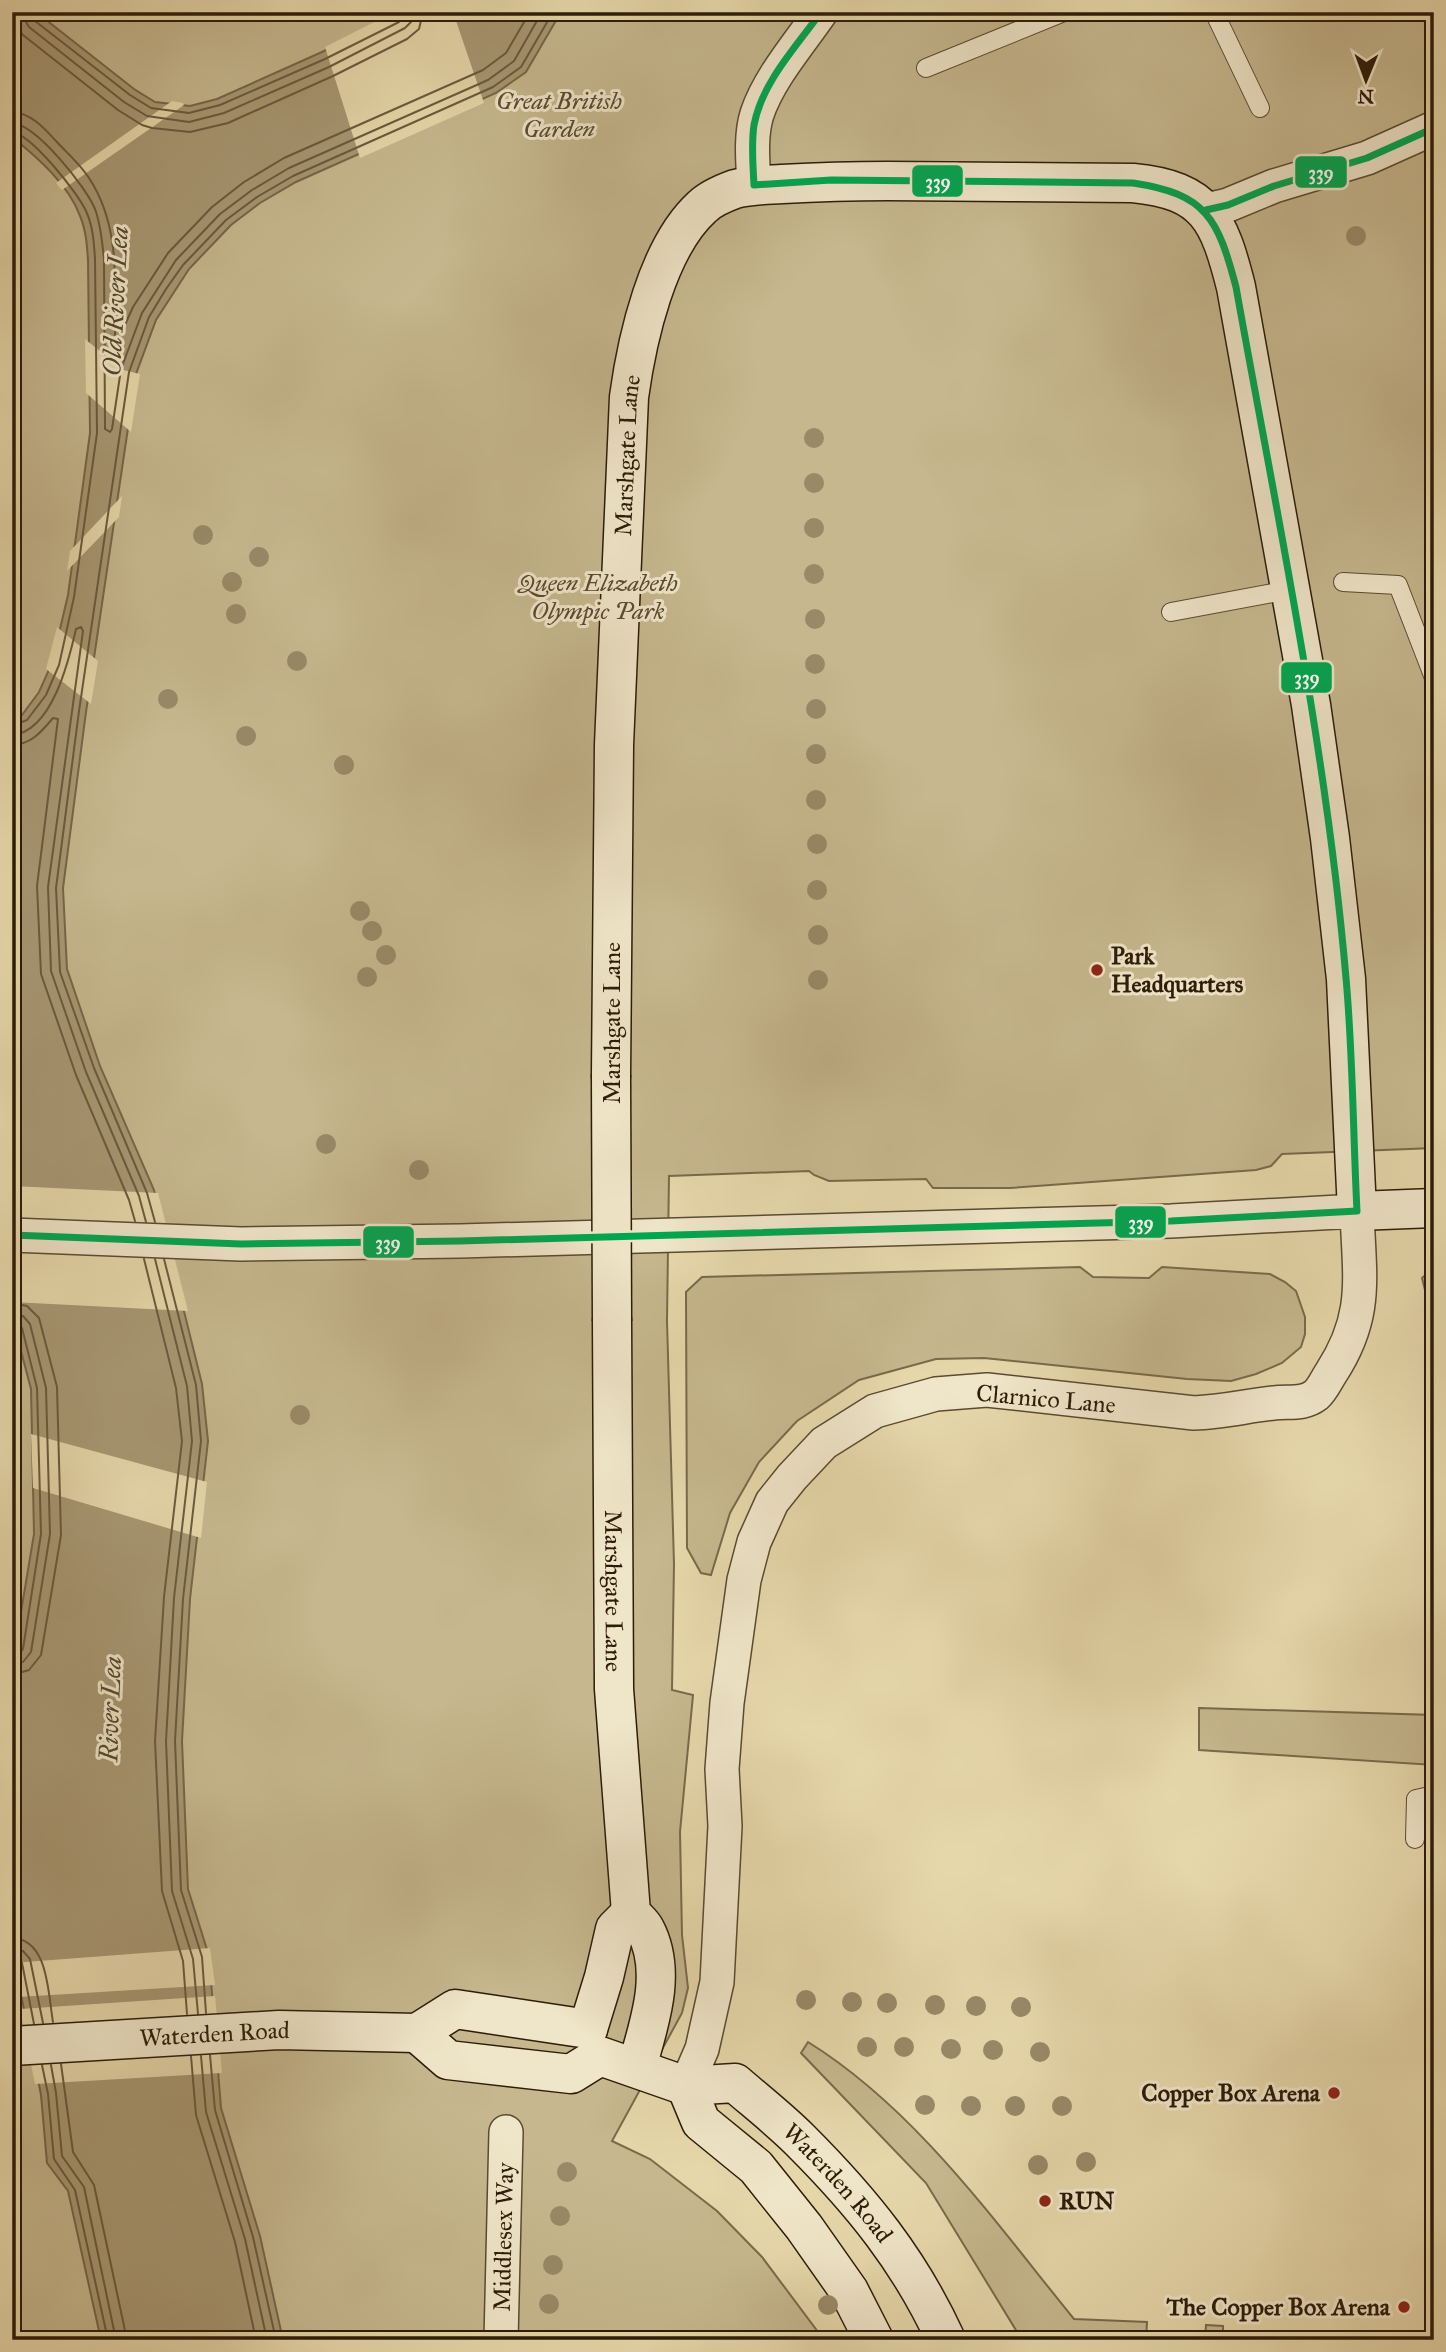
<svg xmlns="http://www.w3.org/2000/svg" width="1446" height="2352" viewBox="0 0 1446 2352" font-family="'IM FELL Great Primer',serif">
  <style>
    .green { fill: #c6b78e; stroke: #796a4b; stroke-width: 2 }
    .water { fill: #a79773; stroke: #766648; stroke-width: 2 }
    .pier { fill: #e6d7aa }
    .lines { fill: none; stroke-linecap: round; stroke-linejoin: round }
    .shore { stroke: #6a5a3e; stroke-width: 2 }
    .lane-casing { stroke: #5a4b30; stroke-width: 20 }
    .street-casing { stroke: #5a4b30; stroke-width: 36 }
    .secondary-casing { stroke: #2c1c08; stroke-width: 41 }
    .lane { stroke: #efe5c8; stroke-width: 18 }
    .street { stroke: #efe5c8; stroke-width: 33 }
    .secondary { stroke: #efe5c8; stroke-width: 38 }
    .secondary-bridge-casing { stroke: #2c1c08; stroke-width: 41; stroke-linecap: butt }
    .secondary-bridge { stroke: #efe5c8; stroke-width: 38 }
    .bus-1-casing { stroke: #efe5c8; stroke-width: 12 }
    .bus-1 { stroke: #00a651; stroke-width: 7 }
    .tree { fill: #998967 }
    .poi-dot { fill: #8f2418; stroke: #efe5c8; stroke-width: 2.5 }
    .labels { text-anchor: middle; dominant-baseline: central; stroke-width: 6; stroke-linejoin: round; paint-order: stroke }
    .park-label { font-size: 24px; font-style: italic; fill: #5a4a30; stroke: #efe5c8 }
    .street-label { font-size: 24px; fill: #2c1c08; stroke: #efe5c8 }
    .poi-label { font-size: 24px; font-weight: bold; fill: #2c1c08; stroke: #efe5c8; text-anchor: start }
    .water-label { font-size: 26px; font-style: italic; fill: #57472d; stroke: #efe5c8 }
    .line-badge { stroke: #efe5c8; stroke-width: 2.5 }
    .badge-label { font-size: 19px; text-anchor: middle; font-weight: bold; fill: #fff }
  </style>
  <rect width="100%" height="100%" fill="#e6d7aa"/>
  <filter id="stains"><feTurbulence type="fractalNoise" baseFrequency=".00286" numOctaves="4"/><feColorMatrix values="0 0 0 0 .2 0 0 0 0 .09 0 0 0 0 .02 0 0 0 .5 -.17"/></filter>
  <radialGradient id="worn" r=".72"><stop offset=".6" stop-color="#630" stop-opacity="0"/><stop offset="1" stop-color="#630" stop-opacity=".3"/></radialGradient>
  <!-- green -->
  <path class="green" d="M 12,12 L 1434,12 L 1434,1148 L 1282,1154 L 1271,1166 L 1256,1170 L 1010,1188 L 933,1188 L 926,1179 L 829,1181 L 814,1175 L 809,1171 L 669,1176 L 667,1321 L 674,1564 L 672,1690 L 693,1695 L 680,1832 L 682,1935 L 688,1988 L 682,2013 L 612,2141 L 650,2159 L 717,2211 L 762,2257 L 824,2340 L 12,2340 Z
    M 1080,1267 L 1093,1277 L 1149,1278 L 1162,1267 L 1270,1274 L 1285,1282 L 1296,1291 L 1305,1317 L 1305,1334 L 1301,1347 L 1282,1363 L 1256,1374 L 1231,1381 L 1187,1379 L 984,1358 L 936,1359 L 859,1380 L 797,1421 L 759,1462 L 730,1513 L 711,1575 L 701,1573 L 687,1548 L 686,1292 L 702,1277 Z
    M 1434,1267 L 1434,1309 L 1429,1306 L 1422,1278 Z
    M 1199,1708 L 1434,1715 L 1434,1765 L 1199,1750 Z
    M 808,2042 C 916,2109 995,2222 1074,2319 L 1147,2322 L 1146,2340 L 1022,2340 L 926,2183 L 801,2053 Z
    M 1206,2325 L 1223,2326 L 1223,2333 L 1292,2336 L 1292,2340 L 1205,2340 Z"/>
  <!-- water -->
  <path class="water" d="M 12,12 L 36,12 L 134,89 L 155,102 L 190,106 L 217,99 L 322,52 L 402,12 L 561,12 L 526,72 L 496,93 L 296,182 L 260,203 L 231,225 L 189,269 L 156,320 L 136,374 L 86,712 L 63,888 L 67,969 L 100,1066 L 154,1190 L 202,1384 L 208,1441 L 190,1599 L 182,1741 L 188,1889 L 209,1956 L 221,2108 L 260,2236 L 283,2340 L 101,2340 L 68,2191 L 47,2163 L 41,2095 L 12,1949 L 12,1666 L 34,1534 L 31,1389 L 12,1317 L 12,720 L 22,715 L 39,692 L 52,663 L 68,595 L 90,433 L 88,260 C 87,245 86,230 80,216 C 69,185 37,157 12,137 Z"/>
  <!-- pier -->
  <path class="pier" d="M 394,12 L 453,12 L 484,103 L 360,158 L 325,47 Z
    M 172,101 L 183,103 L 184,105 L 62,190 L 59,187 L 56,183 Z
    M 85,339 L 123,370 L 140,374 L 131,432 L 86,393 Z
    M 122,496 L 119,517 L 67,571 L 70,551 Z
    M 57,627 L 98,661 L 91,704 L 46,669 Z
    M 12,1186 L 158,1193 L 188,1311 L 12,1302 Z
    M 31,1434 L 207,1482 L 201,1538 L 33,1488 Z
    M 210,1948 L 215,1985 L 18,1997 L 12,1966 L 12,1963 Z
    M 215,1996 L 222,2073 L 35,2084 L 20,2009 Z"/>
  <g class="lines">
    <!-- shore -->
    <path class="shore" d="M 13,12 L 15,24 L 23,35 L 118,110 L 142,125 L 152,128 L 190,132 L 228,123 L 333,76 L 407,39 L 419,29 L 423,12
      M 24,12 L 25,20 L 29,27 L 124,102 L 147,116 L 189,122 L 224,113 L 329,67 L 405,28 L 411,22 L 412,12
      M 32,12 L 35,21 L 130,95 L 151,108 L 189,113 L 220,105 L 325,59 L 399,22 L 403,12
      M 12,112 C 31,113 44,128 56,141 C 67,153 80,164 89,178 C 120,225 115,280 115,335 L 119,338 L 133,307 L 168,253 L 212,207 L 244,182 L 284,158 L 483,70 L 506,53 L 530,12
      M 12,123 C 36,124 86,187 95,209 C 101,225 102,242 104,259 L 105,429 L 110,432 L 112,429 L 121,369 L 142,313 L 176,260 L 220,214 L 252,190 L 289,168 L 488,80 L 514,61 L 542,12
      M 12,132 C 31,134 78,193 86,211 C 93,226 94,243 95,259 L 97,433 L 74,597 L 59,665 L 46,695 L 27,720 L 12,726
      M 12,735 C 52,732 69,660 76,629 L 81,627 L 83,631 L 48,887 L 51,971 L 86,1072 L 139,1196 L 146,1222
      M 12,745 C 32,744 41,732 53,718 L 58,719 L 37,886 L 41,974 L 76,1075 L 129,1200 L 135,1221
      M 155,1222 L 147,1193 L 94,1068 L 60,972 L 56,888 L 79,711 L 129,372 L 149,317 L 166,289 L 183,265 L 226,220 L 257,197 L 293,176 L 493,87 L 521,67 L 553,12
      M 144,1259 L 176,1388 L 182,1441 L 164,1597 L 155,1741 L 162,1891 L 183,1961 L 187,2014
      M 155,1259 L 187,1386 L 192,1441 L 174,1598 L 166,1741 L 172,1891 L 193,1959 L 198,2014
      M 164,1259 L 196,1385 L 201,1441 L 183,1599 L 175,1741 L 181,1890 L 202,1957 L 206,2013
      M 12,1303 L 27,1306 L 39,1318 L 57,1387 L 61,1535 L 41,1655 L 29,1670 L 12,1675
      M 12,1314 L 23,1316 L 30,1324 L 46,1388 L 50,1534 L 31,1652 L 23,1662 L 12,1664
      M 12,1323 L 18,1323 L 22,1328 L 37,1388 L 41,1534 L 23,1649 L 19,1654 L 12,1655
      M 12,1938 C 49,1939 48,1995 53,2022
      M 12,1949 L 23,1951 L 30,1959 L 43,2023
      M 12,1957 L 19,1958 L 22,1963 L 34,2024
      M 210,2055 L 215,2110 L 253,2237 L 276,2340
      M 191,2056 L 196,2115 L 235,2242 L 256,2340
      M 201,2056 L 206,2112 L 245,2239 L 267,2340
      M 61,2064 L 73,2152 L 94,2185 L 127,2340
      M 42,2065 L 48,2094 L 54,2159 L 75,2190 L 108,2340
      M 51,2065 L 56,2093 L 62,2156 L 84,2187 L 116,2340"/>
    <defs>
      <path id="lane" d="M 1214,12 L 1260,108
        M 926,68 L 1064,12
        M 1343,582 L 1398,585 L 1434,678
        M 1171,612 L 1289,590
        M 1415,1839 L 1416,1799 L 1434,1795"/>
      <g id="street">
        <path d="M 754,185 C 753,163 750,136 757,114 C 769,78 799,44 821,12"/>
        <path d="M 1206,210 L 1228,205 L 1274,186 L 1367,158 L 1434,128"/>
        <path d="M 12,1235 L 241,1244 L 460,1241 L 1171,1221 L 1357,1211 C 1359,1277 1369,1315 1331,1373 C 1327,1379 1322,1390 1316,1395 C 1303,1405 1289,1401 1274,1403 C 1246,1406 1223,1412 1194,1413 L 987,1390 L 936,1394 L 875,1411 L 824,1443 L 792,1477 L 772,1502 L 754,1542 L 744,1580 L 727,1703 L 722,1769 L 725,1826 L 717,1982 L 702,2049 L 686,2086"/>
        <path id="s1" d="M 501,2340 L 506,2132"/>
      </g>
      <g id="secondary">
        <path id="s2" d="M 611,1075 L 614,745 L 629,397 C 637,339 657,248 702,207 C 710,199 724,193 735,189 C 750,185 766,185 782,184 C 818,182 853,181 888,181 C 970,182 1051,182 1133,183 C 1207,190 1219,220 1236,287 L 1311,705 L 1330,838 L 1346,979 L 1357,1211 L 1434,1208"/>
        <path id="s3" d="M 612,1321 L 614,1689 L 631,1913 C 635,1918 642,1923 645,1929 C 668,1972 649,2024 637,2067"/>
        <path d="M 588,2029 L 604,1977 L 615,1929 L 631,1913"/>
        <path id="s4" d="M 417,2033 L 448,2060 L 571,2074 L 600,2056 L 686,2086 L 735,2083 C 757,2102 780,2120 800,2140 C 862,2202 910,2261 946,2340"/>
        <path id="s5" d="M 12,2046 L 279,2030 L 417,2033 L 455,2009 L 588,2029"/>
        <path d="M 686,2086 L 701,2122 L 756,2167 L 804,2227 L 849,2291 L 874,2340"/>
      </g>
    </defs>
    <!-- lane casing -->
    <use href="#lane" class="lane-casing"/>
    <!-- street casing -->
    <use href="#street" class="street-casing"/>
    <!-- secondary casing -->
    <use href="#secondary" class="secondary-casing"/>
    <!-- lane -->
    <use href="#lane" class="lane"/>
    <!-- street -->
    <use href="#street" class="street"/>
    <!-- secondary -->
    <use href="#secondary" class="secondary"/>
    <defs>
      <path id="secondary-bridge" d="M 611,1075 L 612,1321"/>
    </defs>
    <!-- secondary-bridge casing -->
    <use href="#secondary-bridge" class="secondary-bridge-casing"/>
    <!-- secondary-bridge -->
    <use href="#secondary-bridge" class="secondary-bridge"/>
    <defs>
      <path id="bus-1" d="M 1206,210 L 1228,205 L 1274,186 L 1367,158 L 1434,128
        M 12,1235 L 241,1244 L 460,1241 L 1171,1221 L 1357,1211 C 1353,1134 1353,1055 1346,978 C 1326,746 1277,516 1236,287 C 1218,219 1207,194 1133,183 L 831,180 L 754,185 C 753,165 751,145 754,125 C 762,82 797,46 821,12"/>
    </defs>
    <!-- bus-1 casing -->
    <use href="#bus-1" class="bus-1-casing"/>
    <!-- bus-1 -->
    <use href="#bus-1" class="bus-1"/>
  </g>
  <!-- trees -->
  <g class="tree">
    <circle cx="1356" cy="236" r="10"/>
    <circle cx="814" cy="438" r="10"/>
    <circle cx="814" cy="483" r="10"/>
    <circle cx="814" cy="528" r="10"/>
    <circle cx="203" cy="535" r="10"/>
    <circle cx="259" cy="557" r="10"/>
    <circle cx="814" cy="574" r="10"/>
    <circle cx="232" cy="582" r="10"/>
    <circle cx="236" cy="614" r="10"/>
    <circle cx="815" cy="619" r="10"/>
    <circle cx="297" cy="661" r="10"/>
    <circle cx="815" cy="664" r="10"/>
    <circle cx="168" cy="699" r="10"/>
    <circle cx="816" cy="709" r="10"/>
    <circle cx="246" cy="736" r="10"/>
    <circle cx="816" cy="754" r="10"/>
    <circle cx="344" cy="765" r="10"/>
    <circle cx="816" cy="800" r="10"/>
    <circle cx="817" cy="844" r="10"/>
    <circle cx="817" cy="890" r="10"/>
    <circle cx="360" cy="911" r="10"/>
    <circle cx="372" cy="931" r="10"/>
    <circle cx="818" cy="935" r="10"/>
    <circle cx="386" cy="955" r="10"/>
    <circle cx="367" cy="977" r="10"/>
    <circle cx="818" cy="980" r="10"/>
    <circle cx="326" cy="1144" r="10"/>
    <circle cx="419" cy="1170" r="10"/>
    <circle cx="300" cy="1415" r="10"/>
    <circle cx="806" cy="2000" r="10"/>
    <circle cx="852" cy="2002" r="10"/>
    <circle cx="887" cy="2003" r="10"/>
    <circle cx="935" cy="2005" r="10"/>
    <circle cx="976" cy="2006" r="10"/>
    <circle cx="1021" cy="2007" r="10"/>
    <circle cx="867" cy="2047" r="10"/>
    <circle cx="904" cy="2047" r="10"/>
    <circle cx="951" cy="2049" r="10"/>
    <circle cx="993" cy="2050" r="10"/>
    <circle cx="1040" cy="2052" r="10"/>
    <circle cx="925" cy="2105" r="10"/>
    <circle cx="971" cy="2106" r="10"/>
    <circle cx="1015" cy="2106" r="10"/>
    <circle cx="1062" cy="2106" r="10"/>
    <circle cx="1086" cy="2162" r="10"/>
    <circle cx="1038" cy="2165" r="10"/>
    <circle cx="567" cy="2172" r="10"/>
    <circle cx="560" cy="2216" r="10"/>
    <circle cx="553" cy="2265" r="10"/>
    <circle cx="549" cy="2304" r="10"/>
    <circle cx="828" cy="2305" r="10"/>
  </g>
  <!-- markers -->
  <g class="poi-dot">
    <circle cx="1097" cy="970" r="7"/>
    <circle cx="1334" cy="2093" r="7"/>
    <circle cx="1045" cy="2201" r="7"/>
    <circle cx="1404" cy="2307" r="7"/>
  </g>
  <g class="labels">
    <!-- park labels -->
    <g class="park-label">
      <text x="559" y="101">Great British<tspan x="559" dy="28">Garden</tspan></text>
      <text x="598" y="583">Queen Elizabeth<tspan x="598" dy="28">Olympic Park</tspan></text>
    </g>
    <!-- street labels -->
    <g class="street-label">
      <text stroke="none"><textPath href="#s2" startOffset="620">Marshgate Lane</textPath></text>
      <text transform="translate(612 1023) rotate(-90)">Marshgate Lane</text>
      <text transform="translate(1046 1399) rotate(5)">Clarnico Lane</text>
      <text stroke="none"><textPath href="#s3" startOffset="270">Marshgate Lane</textPath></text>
      <text stroke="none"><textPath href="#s5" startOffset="203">Waterden Road</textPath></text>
      <text stroke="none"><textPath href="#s4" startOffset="483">Waterden Road</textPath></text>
      <text stroke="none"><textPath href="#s1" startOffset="103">Middlesex Way</textPath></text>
    </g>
    <!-- poi labels -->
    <g class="poi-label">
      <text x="1111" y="956">Park<tspan x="1111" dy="28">Headquarters</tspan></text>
      <text x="1320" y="2093" text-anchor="end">Copper Box Arena</text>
      <text x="1059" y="2201">RUN</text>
      <text x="1390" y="2307" text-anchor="end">The Copper Box Arena</text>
    </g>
    <!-- water labels -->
    <g class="water-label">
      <text transform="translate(115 301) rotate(-87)">Old River Lea</text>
      <text transform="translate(110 1709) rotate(-88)">River Lea</text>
    </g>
  </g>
  <g class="line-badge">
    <rect x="1294" y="155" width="54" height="34" rx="7" fill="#00a651"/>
    <rect x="911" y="164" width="53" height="34" rx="7" fill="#00a651"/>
    <rect x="1280" y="661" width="53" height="33" rx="7" fill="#00a651"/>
    <rect x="1114" y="1205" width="53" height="34" rx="7" fill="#00a651"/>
    <rect x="362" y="1225" width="53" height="34" rx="7" fill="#00a651"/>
  </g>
  <g class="badge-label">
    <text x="1321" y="179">339</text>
    <text x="938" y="188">339</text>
    <text x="1307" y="684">339</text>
    <text x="1141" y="1229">339</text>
    <text x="388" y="1249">339</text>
  </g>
  <!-- margin -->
  <rect width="1446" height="2352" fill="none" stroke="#e6d7aa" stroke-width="42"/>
  <rect x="14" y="14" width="1418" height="2324" fill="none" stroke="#2c1c08" stroke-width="3.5"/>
  <rect x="21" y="21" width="1404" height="2310" fill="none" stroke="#2c1c08" stroke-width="2"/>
  <!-- north arrow -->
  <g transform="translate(1366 80) rotate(181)" stroke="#efe5c8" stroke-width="5" paint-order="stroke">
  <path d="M0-5L12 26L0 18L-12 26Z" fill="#2c1c08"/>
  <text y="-10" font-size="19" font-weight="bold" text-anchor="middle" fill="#2c1c08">N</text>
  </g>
  <rect width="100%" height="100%" filter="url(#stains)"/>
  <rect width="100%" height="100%" fill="url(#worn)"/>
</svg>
